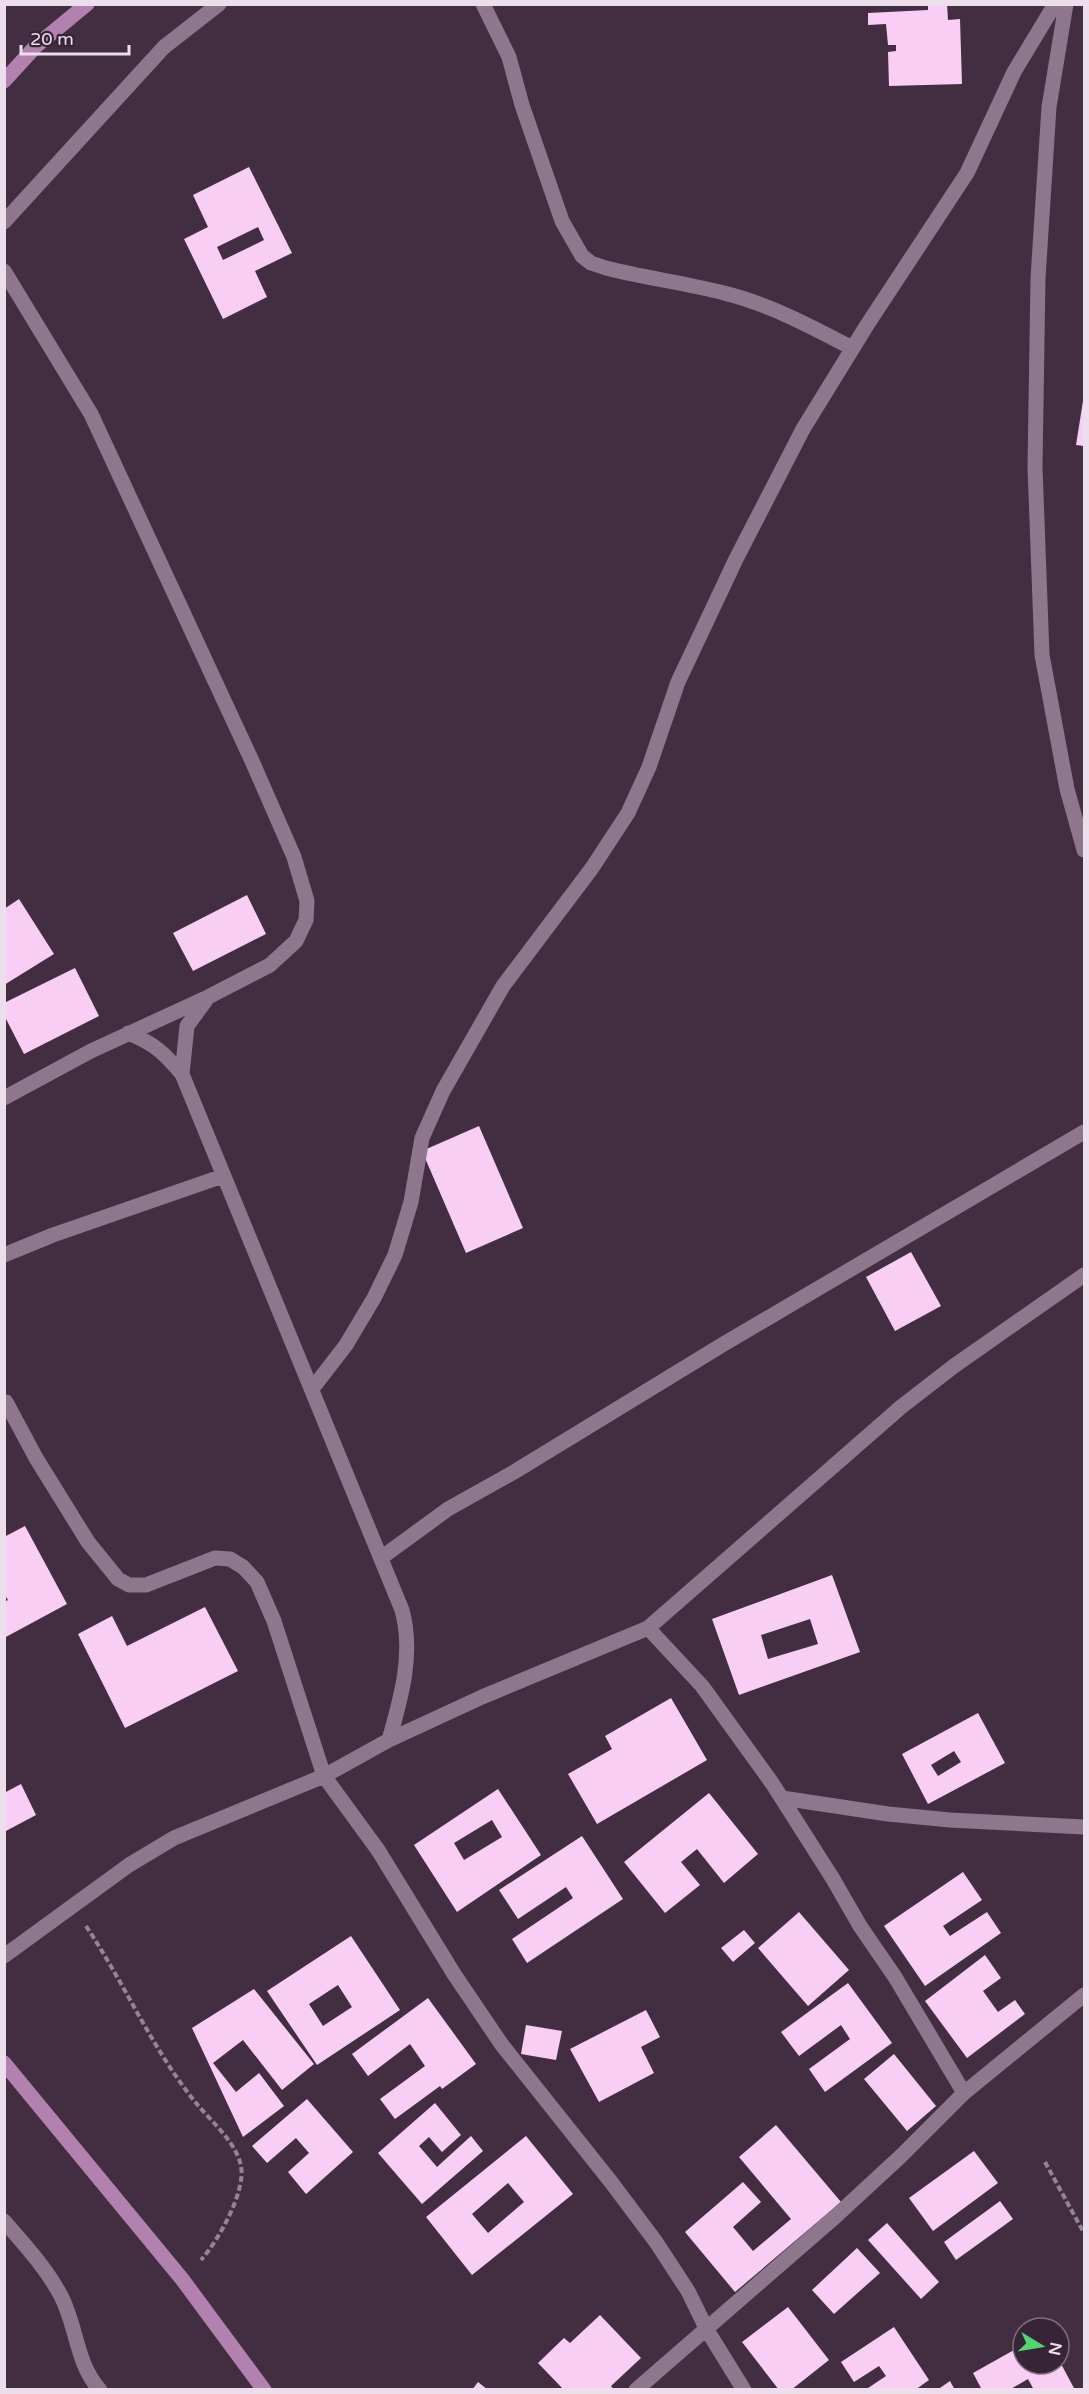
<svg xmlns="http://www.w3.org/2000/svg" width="1089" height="2394" viewBox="0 0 1089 2394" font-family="'Varela Round',sans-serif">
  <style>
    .building { fill: #f8cef5; fill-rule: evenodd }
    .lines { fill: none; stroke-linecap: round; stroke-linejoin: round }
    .path { stroke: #948392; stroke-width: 4; stroke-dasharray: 6 3; stroke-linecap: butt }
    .minor { stroke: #8e768c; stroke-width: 15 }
    .major { stroke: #b381b0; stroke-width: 15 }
  </style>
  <rect width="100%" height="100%" fill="#432e41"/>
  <!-- building -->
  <path class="building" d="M 928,4 L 947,4 L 948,20 L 960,19 L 962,84 L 889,86 L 888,52 L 896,51 L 896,45 L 888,45 L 886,24 L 868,25 L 868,13 L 928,10 Z
    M 249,167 L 292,253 L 255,271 L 267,297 L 223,319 L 184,239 L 208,227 L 193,195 ZM 258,227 L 264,240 L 223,260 L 217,247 Z
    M 1083,401 L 1084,401 L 1084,446 L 1076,445 Z
    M 247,895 L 266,934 L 193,971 L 173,933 Z
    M 19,899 L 54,954 L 4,985 L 4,909 Z
    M 75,968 L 99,1016 L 24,1054 L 4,1015 L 4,1003 Z
    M 479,1126 L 523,1228 L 466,1253 L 422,1151 Z
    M 911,1252 L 941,1306 L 895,1331 L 866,1277 Z
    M 25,1526 L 67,1604 L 4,1638 L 4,1602 L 8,1600 L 4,1594 L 4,1537 Z
    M 832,1575 L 860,1652 L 739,1695 L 712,1619 ZM 810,1619 L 818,1644 L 768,1659 L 761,1635 Z
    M 205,1607 L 238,1671 L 125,1728 L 78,1634 L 112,1616 L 127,1646 Z
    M 671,1698 L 707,1760 L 597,1824 L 568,1774 L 612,1749 L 605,1736 Z
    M 978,1713 L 1005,1763 L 928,1804 L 902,1754 ZM 954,1751 L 961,1762 L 938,1776 L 931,1765 Z
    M 21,1784 L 36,1815 L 4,1832 L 4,1793 Z
    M 498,1789 L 541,1855 L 457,1912 L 414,1845 ZM 492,1820 L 502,1837 L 464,1860 L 454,1843 Z
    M 709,1793 L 758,1854 L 724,1883 L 697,1849 L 681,1862 L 700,1885 L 665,1913 L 624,1862 Z
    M 582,1836 L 623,1899 L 527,1963 L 512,1939 L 573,1898 L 566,1887 L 518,1919 L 499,1890 Z
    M 963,1872 L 982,1900 L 943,1926 L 950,1936 L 987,1912 L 1001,1933 L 925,1986 L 884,1926 Z
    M 799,1912 L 849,1970 L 808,2006 L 758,1948 Z
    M 744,1930 L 755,1943 L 733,1962 L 721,1948 Z
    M 351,1936 L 400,2010 L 317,2065 L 267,1991 ZM 338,1985 L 352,2007 L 323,2026 L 309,2004 Z
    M 985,1955 L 1001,1978 L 983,1991 L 998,2012 L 1015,2000 L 1025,2014 L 967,2058 L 925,2001 Z
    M 848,1983 L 892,2043 L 825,2092 L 809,2069 L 850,2039 L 841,2025 L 799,2056 L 781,2032 Z
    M 254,1989 L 314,2064 L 282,2090 L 243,2040 L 213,2063 L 236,2092 L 259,2073 L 284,2106 L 243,2137 L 192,2028 Z
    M 428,1998 L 476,2064 L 442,2089 L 440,2086 L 395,2119 L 380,2099 L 425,2066 L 410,2044 L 368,2076 L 352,2054 Z
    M 646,2010 L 660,2037 L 641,2047 L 654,2073 L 599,2102 L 570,2049 Z
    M 526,2025 L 562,2031 L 556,2060 L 521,2054 Z
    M 894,2054 L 936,2106 L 907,2131 L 864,2079 Z
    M 307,2099 L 353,2152 L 306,2194 L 288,2172 L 309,2153 L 296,2138 L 267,2163 L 252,2146 Z
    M 435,2103 L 461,2135 L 442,2152 L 429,2137 L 419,2146 L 437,2167 L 471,2136 L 483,2151 L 422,2204 L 378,2153 Z
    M 776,2125 L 841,2202 L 735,2292 L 685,2232 L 743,2182 L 761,2202 L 733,2227 L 753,2251 L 791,2219 L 739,2157 Z
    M 526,2136 L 573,2194 L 472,2275 L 426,2217 ZM 508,2183 L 524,2202 L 488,2233 L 472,2214 Z
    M 974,2151 L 998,2183 L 933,2231 L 909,2198 Z
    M 1000,2201 L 1013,2219 L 956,2260 L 944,2242 Z
    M 887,2223 L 939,2282 L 921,2299 L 868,2240 Z
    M 857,2248 L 880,2273 L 834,2314 L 812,2290 Z
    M 788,2307 L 829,2360 L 791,2390 L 779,2390 L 742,2342 Z
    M 600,2315 L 641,2358 L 611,2386 L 614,2390 L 564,2390 L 538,2363 L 564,2338 L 570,2343 Z
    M 894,2327 L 929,2380 L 915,2390 L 865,2390 L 886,2376 L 879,2366 L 854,2382 L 841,2362 Z
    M 1023,2345 L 1023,2364 L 1059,2364 L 1059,2360 L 1075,2390 L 1034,2390 L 1028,2379 L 1009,2390 L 982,2390 L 973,2373 Z
    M 950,2381 L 955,2390 L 937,2390 Z
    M 478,2382 L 488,2390 L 472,2390 Z"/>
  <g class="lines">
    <!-- path -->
    <path class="path" d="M 86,1926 C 125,1984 152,2049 196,2103 C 211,2121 236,2142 241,2166 C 246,2192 218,2241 201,2260
      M 1045,2162 L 1084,2233"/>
    <!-- minor -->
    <path class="minor" d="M 483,4 L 509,57 L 522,105 L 562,221 L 582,256 L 591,263 L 606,268 C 645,278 685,283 724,293 C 769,304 812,327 852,348
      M 1066,4 L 1049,107 L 1038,278 L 1035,467 L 1042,655 L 1067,789 L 1084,850
      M 4,222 L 164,47 L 219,4
      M 4,271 L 91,414 L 252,761 L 294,857 L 307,901 L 306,920 L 296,941 L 270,965 L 208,997 L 91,1051 L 4,1098
      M 128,1033 C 154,1043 165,1054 182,1074 L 402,1610 C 414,1654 401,1698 389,1740
      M 182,1074 L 187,1026 L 206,1000
      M 4,1255 L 53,1235 L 223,1176
      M 312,1389 L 346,1345 L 374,1298 L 395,1255 L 411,1202 L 422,1138 L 443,1091 L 503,986 L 592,868 L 628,813 L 649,767 L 678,682 L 736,559 L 803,429 L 867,325 L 967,173 L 1014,72 L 1055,4
      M 6,1402 L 36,1458 L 88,1542 L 118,1579 L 129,1585 L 146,1585 L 215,1558 L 230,1559 L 243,1567 L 257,1582 L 274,1621 L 324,1776 L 378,1850 L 454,1974 L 502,2045 L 611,2182 L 656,2242 L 688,2291 L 707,2330 L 744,2390
      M 381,1558 L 448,1509 L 514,1472 L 722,1345 L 1084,1132
      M 648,1628 L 702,1686 L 772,1783 L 833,1879 L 860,1926 L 895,1977 L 964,2093
      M 782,1798 L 888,1814 L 950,1820 L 1084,1827
      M 4,1956 L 129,1865 L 174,1838 L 324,1776 L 389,1740 L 482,1697 L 648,1628 L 901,1407 L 954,1366 L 1084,1275
      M 4,2221 C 24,2244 47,2269 61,2296 C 77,2326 76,2364 100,2390
      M 636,2390 L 836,2216 L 901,2156 L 964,2093 L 1084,1995"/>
    <!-- major -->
    <path class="major" d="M 4,81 L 36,46 L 87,4
      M 4,2063 L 182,2279 L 264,2390"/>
  </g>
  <!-- border -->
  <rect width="1089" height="2394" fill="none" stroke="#ecdfeb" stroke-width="12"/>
  <!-- north arrow -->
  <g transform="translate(1041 2346) rotate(101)"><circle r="28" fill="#382437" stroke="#806f7f" stroke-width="1.5"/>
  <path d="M0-4.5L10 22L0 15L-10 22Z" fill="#53d672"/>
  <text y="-9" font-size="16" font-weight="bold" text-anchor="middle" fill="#ecdfeb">N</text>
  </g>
  <!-- scale -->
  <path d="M21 45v9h108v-9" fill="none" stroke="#ecdfeb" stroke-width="3"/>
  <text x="30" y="45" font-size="18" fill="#ecdfeb" stroke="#382437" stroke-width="4.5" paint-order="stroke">20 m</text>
</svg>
